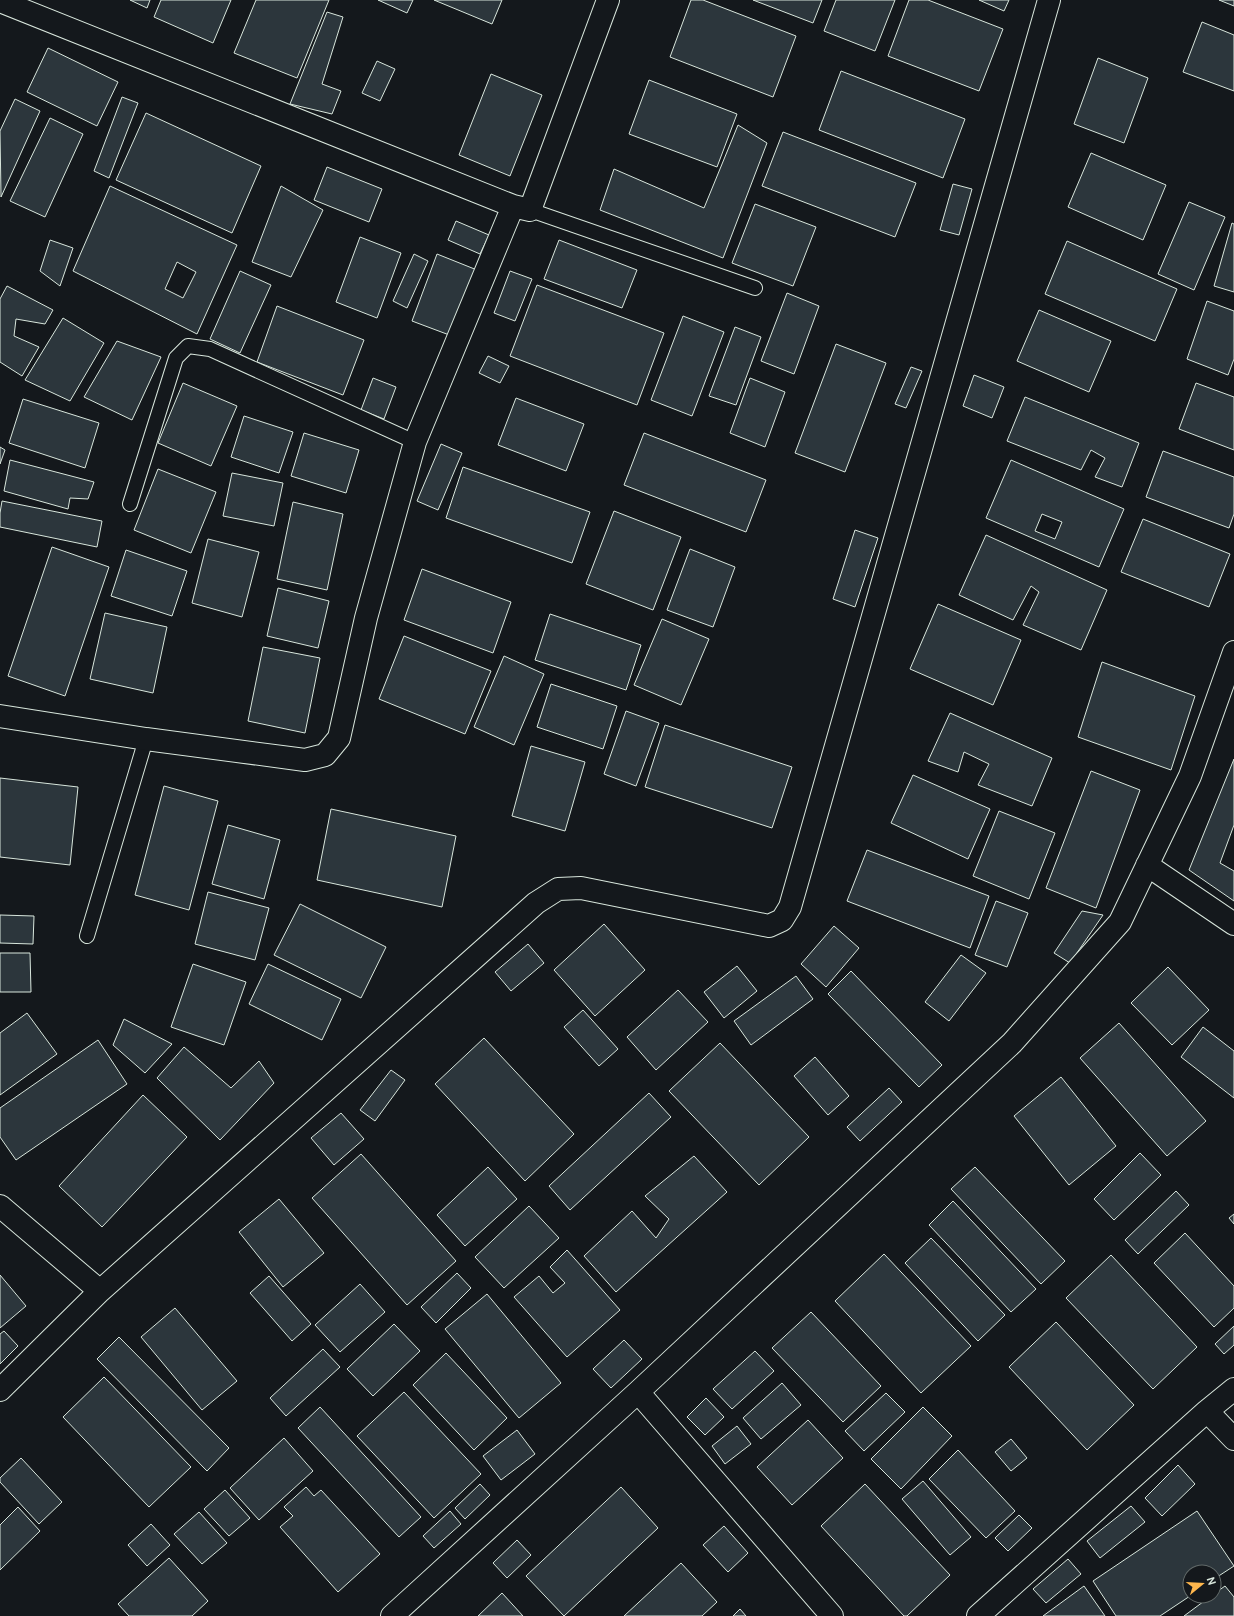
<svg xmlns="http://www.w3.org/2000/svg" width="1234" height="1616" viewBox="0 0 1234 1616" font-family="Cabin,sans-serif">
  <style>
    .building { fill: #2c363c; stroke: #d8e6dc; fill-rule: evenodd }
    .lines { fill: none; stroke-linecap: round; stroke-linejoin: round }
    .service-casing { stroke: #d8e6dc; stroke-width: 16 }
    .minor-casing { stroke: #d8e6dc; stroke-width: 24 }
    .service { stroke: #14181c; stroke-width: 14 }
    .minor { stroke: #14181c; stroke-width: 22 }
  </style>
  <rect width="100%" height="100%" fill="#14181c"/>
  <!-- building -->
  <path class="building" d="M 130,0 L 150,0 L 147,8 Z
    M 161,0 L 231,0 L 213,43 L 154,17 Z
    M 256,0 L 329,0 L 297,78 L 234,53 Z
    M 378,0 L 413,0 L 407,13 Z
    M 434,0 L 502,0 L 492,24 Z
    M 691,0 L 703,0 L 796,36 L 773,97 L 670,57 Z
    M 753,0 L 822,0 L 813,23 Z
    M 836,0 L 895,0 L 875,51 L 824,31 Z
    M 909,0 L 928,0 L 1003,29 L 979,91 L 888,56 Z
    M 979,0 L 1009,0 L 1004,11 Z
    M 1219,0 L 1234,0 L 1234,6 Z
    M 327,12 L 343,17 L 322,84 L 341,91 L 332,114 L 290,104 Z
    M 1202,22 L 1234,35 L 1234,91 L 1183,72 Z
    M 48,48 L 118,82 L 97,126 L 27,92 Z
    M 1098,58 L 1148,78 L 1124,143 L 1074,124 Z
    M 377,61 L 395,69 L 380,101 L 362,93 Z
    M 841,71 L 965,119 L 943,178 L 819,130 Z
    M 491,74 L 542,95 L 510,176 L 459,155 Z
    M 649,80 L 737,114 L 717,167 L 629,134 Z
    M 122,97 L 138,103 L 109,178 L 94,171 Z
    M 15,99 L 40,111 L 1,197 L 0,131 Z
    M 146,113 L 261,166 L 232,233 L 116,180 Z
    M 50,118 L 83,134 L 45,217 L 10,201 Z
    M 738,125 L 767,143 L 723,258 L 600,210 L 614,169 L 704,208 Z
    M 783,132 L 916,183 L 895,237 L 762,186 Z
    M 1091,153 L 1166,185 L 1143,240 L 1068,207 Z
    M 327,167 L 382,189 L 369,222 L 314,200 Z
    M 953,184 L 972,189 L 959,235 L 940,230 Z
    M 110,186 L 237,245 L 197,334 L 73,271 ZM 177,262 L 196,272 L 183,298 L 165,289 Z
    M 281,186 L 323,210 L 291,277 L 252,262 Z
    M 1189,202 L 1225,217 L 1194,290 L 1158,274 Z
    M 755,204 L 816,227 L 793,286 L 732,263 Z
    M 456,221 L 489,235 L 480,254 L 448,240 Z
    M 1232,223 L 1234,224 L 1234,292 L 1214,286 Z
    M 360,237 L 401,253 L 377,318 L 336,302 Z
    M 50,240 L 73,248 L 60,286 L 40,271 Z
    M 559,240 L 637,270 L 622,308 L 544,279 Z
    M 1067,241 L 1177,289 L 1155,341 L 1045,294 Z
    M 414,254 L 428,261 L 407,308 L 393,301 Z
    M 437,254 L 477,270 L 452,336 L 412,321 Z
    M 240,271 L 271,285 L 240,353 L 210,339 Z
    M 510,271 L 532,279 L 515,321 L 494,313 Z
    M 537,285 L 664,333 L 637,405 L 510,356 Z
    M 7,286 L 53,310 L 45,324 L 16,319 L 14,336 L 39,347 L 22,376 L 0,362 L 0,299 Z
    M 787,293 L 819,306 L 794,374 L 761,361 Z
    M 1207,301 L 1234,311 L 1234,359 L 1228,375 L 1187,359 Z
    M 277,306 L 364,340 L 343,395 L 257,362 Z
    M 1039,310 L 1111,341 L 1089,392 L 1017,361 Z
    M 683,316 L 724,332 L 692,416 L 651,400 Z
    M 63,318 L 104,343 L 70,401 L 25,380 Z
    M 735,327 L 761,337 L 736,405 L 709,396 Z
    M 117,341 L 161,357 L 132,420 L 84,397 Z
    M 836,344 L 886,363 L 845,472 L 795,453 Z
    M 488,356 L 509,366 L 500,383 L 479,373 Z
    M 911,367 L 922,371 L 906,408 L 895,404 Z
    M 974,375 L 1004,387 L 992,418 L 963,406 Z
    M 373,378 L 396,387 L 384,419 L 361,410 Z
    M 750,378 L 785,392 L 765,447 L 730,433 Z
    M 183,383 L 237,406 L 211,466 L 158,443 Z
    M 1196,383 L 1234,397 L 1234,450 L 1179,429 Z
    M 1025,397 L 1139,443 L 1122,487 L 1095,477 L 1105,458 L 1091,450 L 1081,470 L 1007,441 Z
    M 516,398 L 584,424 L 566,471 L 498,445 Z
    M 23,399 L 99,423 L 85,468 L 9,443 Z
    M 244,416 L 293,432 L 279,473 L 231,457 Z
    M 304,433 L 359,450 L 346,493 L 291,476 Z
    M 644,433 L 766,480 L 746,532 L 624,485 Z
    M 441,444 L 462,453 L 438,510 L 417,501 Z
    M 0,447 L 5,450 L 0,464 Z
    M 1163,451 L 1234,477 L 1234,514 L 1229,528 L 1146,497 Z
    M 10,460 L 94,482 L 88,499 L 70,498 L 68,509 L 4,491 Z
    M 1011,460 L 1124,509 L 1099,567 L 986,518 ZM 1042,514 L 1062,522 L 1055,539 L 1035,531 Z
    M 463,467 L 590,512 L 572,563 L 446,518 Z
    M 158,469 L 216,492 L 191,553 L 134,530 Z
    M 232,473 L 283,483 L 274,526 L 223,516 Z
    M 2,501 L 102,521 L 97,547 L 0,527 L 0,513 Z
    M 293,502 L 343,514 L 327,590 L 277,579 Z
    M 614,511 L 681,537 L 653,610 L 586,584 Z
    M 1143,519 L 1230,554 L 1209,607 L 1121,572 Z
    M 855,530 L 878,538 L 855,607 L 833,599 Z
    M 986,535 L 1107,590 L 1081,650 L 1023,625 L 1039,592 L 1031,586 L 1013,620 L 959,595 Z
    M 208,539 L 259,552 L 242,617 L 192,603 Z
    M 52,547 L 109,567 L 65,696 L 8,676 Z
    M 690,549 L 735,567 L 713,627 L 667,610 Z
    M 126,550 L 187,571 L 172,616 L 111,596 Z
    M 422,569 L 511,602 L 493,653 L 404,620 Z
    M 278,588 L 329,601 L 318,648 L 267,636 Z
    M 938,604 L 1021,640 L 993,705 L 910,669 Z
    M 105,613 L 167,627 L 153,693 L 90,679 Z
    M 550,614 L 641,645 L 626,690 L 535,660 Z
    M 662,619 L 709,639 L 681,705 L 634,685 Z
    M 404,636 L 491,671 L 465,734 L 379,699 Z
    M 263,647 L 320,658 L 305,733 L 248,721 Z
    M 504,656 L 544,674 L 514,745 L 474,727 Z
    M 1102,662 L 1195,696 L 1171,770 L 1078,737 Z
    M 551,684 L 617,706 L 603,749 L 537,727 Z
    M 626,711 L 659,723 L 636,786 L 604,774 Z
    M 950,713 L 1052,758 L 1032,806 L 978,785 L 989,764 L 964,752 L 958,772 L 928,761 Z
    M 665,725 L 792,767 L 772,828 L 645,787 Z
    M 531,746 L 585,762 L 565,831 L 512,816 Z
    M 1234,759 L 1234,825 L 1220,863 L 1234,871 L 1234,901 L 1189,870 Z
    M 1091,771 L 1140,790 L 1096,908 L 1046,888 Z
    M 913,775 L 990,809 L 968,859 L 891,823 Z
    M 0,778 L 78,787 L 70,865 L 0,857 Z
    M 164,786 L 218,801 L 189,910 L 135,895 Z
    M 331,809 L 456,836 L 442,907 L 317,880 Z
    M 999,811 L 1055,833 L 1029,899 L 973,876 Z
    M 228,825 L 280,840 L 264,899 L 212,884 Z
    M 867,850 L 989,896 L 970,948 L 847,901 Z
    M 208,892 L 269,908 L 255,960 L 195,944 Z
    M 996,901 L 1028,913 L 1007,967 L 975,955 Z
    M 300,904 L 386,947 L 361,998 L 274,955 Z
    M 1082,911 L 1103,915 L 1070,963 L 1054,953 Z
    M 0,915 L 34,916 L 33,944 L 0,943 Z
    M 604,924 L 645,970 L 595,1016 L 554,970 Z
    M 834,926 L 859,948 L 826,987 L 801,964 Z
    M 528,944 L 544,963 L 511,991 L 495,972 Z
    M 0,953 L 30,953 L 31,992 L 0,992 Z
    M 961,955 L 986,973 L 949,1021 L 925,1002 Z
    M 193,964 L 246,982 L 224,1045 L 171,1027 Z
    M 268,964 L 341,999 L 322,1040 L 249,1004 Z
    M 737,966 L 757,991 L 724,1018 L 704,992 Z
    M 1168,967 L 1209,1010 L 1172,1045 L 1131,1003 Z
    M 851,971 L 942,1065 L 919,1087 L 828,994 Z
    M 796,976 L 813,999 L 751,1045 L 734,1021 Z
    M 678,990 L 708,1022 L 656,1070 L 627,1037 Z
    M 583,1010 L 618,1049 L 599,1066 L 564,1027 Z
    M 27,1013 L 57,1054 L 0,1095 L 0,1033 Z
    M 124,1019 L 172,1044 L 145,1073 L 113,1045 Z
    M 1119,1023 L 1206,1121 L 1167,1156 L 1080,1058 Z
    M 1203,1027 L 1234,1051 L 1234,1098 L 1181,1057 Z
    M 484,1038 L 574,1134 L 525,1181 L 435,1084 Z
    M 98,1040 L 127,1084 L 16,1160 L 0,1137 L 0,1108 Z
    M 720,1043 L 809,1137 L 759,1185 L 669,1091 Z
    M 184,1047 L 231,1088 L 259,1061 L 274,1083 L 220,1140 L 157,1078 Z
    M 815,1057 L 849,1096 L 828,1115 L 794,1076 Z
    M 391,1070 L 405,1080 L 375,1121 L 360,1110 Z
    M 1061,1077 L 1116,1146 L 1069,1185 L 1014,1116 Z
    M 889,1088 L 902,1102 L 860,1141 L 847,1127 Z
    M 649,1093 L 671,1117 L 570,1210 L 549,1186 Z
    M 143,1095 L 187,1137 L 102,1227 L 59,1186 Z
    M 341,1113 L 364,1139 L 334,1165 L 311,1138 Z
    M 1140,1153 L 1161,1175 L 1114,1220 L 1094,1199 Z
    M 361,1154 L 456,1261 L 407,1305 L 312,1198 Z
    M 694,1156 L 727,1192 L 616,1292 L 584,1256 L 632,1211 L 656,1238 L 669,1219 L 645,1196 Z
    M 488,1167 L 517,1199 L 465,1246 L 437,1215 Z
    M 975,1167 L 1065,1261 L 1041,1284 L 951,1189 Z
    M 1176,1191 L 1189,1205 L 1138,1254 L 1125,1240 Z
    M 279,1199 L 324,1253 L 283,1287 L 239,1232 Z
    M 953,1201 L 1036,1289 L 1011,1312 L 929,1225 Z
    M 529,1206 L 559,1238 L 504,1288 L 475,1257 Z
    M 1234,1214 L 1234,1224 L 1229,1218 Z
    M 1185,1233 L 1234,1286 L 1234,1308 L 1214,1327 L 1154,1263 Z
    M 931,1238 L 1005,1315 L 978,1341 L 905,1263 Z
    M 567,1250 L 620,1310 L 567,1357 L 514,1297 L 539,1276 L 553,1293 L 565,1283 L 550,1267 Z
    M 884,1254 L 971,1346 L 921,1393 L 835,1301 Z
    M 1111,1255 L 1197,1347 L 1153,1389 L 1066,1298 Z
    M 457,1273 L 471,1288 L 436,1323 L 421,1307 Z
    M 0,1275 L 26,1306 L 0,1328 Z
    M 269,1276 L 311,1324 L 292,1341 L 250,1293 Z
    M 360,1284 L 385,1312 L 340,1352 L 315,1325 Z
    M 487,1294 L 561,1383 L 519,1418 L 445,1329 Z
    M 175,1308 L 237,1381 L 202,1410 L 141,1337 Z
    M 811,1312 L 881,1386 L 843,1422 L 772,1348 Z
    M 1056,1322 L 1134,1405 L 1087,1450 L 1009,1367 Z
    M 394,1324 L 420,1351 L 373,1396 L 347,1369 Z
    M 1234,1326 L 1234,1345 L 1224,1354 L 1215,1344 Z
    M 4,1331 L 18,1346 L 0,1364 L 0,1334 Z
    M 119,1337 L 229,1448 L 207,1471 L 97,1359 Z
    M 624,1340 L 642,1359 L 611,1388 L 593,1369 Z
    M 323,1349 L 340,1367 L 286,1416 L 270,1398 Z
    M 755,1351 L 774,1371 L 732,1409 L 713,1389 Z
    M 446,1353 L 507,1418 L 474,1450 L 413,1385 Z
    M 104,1377 L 191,1467 L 149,1507 L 63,1417 Z
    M 782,1383 L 801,1405 L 761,1439 L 743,1418 Z
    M 404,1392 L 481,1474 L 434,1518 L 357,1436 Z
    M 886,1393 L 905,1412 L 864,1451 L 845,1431 Z
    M 706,1398 L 724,1417 L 705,1435 L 687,1417 Z
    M 320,1407 L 421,1517 L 399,1537 L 298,1428 Z
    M 923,1407 L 952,1436 L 901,1489 L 871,1459 Z
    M 808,1420 L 843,1458 L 792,1505 L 757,1467 Z
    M 737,1426 L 751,1444 L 725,1464 L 712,1446 Z
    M 517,1430 L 535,1454 L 501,1480 L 483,1456 Z
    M 284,1438 L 313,1471 L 259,1520 L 230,1488 Z
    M 1011,1439 L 1027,1458 L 1011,1471 L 995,1452 Z
    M 958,1450 L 1015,1511 L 986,1538 L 929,1479 Z
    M 21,1458 L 62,1502 L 39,1524 L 0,1482 L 0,1478 Z
    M 1178,1465 L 1195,1484 L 1162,1516 L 1145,1498 Z
    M 923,1481 L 971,1537 L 950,1555 L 902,1499 Z
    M 480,1484 L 490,1495 L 465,1519 L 455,1508 Z
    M 865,1484 L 950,1575 L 907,1616 L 904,1616 L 821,1526 Z
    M 306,1487 L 314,1496 L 321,1490 L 380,1554 L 338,1592 L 280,1527 L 293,1516 L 284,1507 Z
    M 621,1487 L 658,1528 L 564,1616 L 526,1576 Z
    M 225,1490 L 250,1518 L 229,1536 L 204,1509 Z
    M 1131,1506 L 1145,1522 L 1100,1558 L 1087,1541 Z
    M 18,1507 L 40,1531 L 0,1570 L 0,1525 Z
    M 450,1511 L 461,1524 L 434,1548 L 423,1536 Z
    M 1197,1511 L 1234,1566 L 1214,1579 L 1214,1572 L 1190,1572 L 1190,1596 L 1160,1616 L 1116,1616 L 1093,1581 Z
    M 199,1512 L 227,1543 L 202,1564 L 174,1534 Z
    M 1019,1515 L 1032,1528 L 1008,1551 L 995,1538 Z
    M 151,1524 L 170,1545 L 147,1566 L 128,1545 Z
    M 724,1526 L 748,1553 L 728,1572 L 703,1545 Z
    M 517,1540 L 531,1555 L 507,1578 L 493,1563 Z
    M 169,1558 L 208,1601 L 192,1616 L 129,1616 L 118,1604 Z
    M 1068,1559 L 1081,1574 L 1046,1603 L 1033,1589 Z
    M 681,1563 L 717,1602 L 702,1616 L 624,1616 Z
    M 1084,1586 L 1105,1616 L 1043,1616 Z
    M 1225,1586 L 1234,1597 L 1234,1616 L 1184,1616 L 1211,1596 L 1214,1596 L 1214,1594 Z
    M 502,1593 L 523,1616 L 478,1616 Z
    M 740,1609 L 746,1616 L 733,1616 Z"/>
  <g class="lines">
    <defs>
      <path id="service" d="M 530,210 L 755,288
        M 130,504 L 176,358 L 188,346 L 210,349 L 415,442
        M 87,936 L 146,739"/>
      <path id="minor" d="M 0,1 L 513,206 L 530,210 L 608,0
        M 0,716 L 146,739 L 305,760 L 325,755 L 339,738 L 366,618 L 415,442 L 513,206
        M 1147,865 L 1234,924
        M 0,1206 L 100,1291
        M 0,1390 L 100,1291 L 536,903 L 558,889 L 581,888 L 769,926 L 782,920 L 790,907 L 1049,0
        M 638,1392 L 832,1616
        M 1207,1411 L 1234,1439
        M 392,1616 L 638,1392 L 1012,1043 L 1120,922 L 1190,776 L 1234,652
        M 978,1616 L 1207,1411 L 1234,1389"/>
    </defs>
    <!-- service casing -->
    <use href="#service" class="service-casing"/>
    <!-- minor casing -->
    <use href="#minor" class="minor-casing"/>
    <!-- service -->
    <use href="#service" class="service"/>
    <!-- minor -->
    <use href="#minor" class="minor"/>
  </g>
  <!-- north arrow -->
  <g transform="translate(1202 1584) rotate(72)"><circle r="19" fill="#14181c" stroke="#626a69"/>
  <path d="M0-3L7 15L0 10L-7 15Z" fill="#ffb74d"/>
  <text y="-6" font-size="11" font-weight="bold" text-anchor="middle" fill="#d8e6dc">N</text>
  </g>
</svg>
